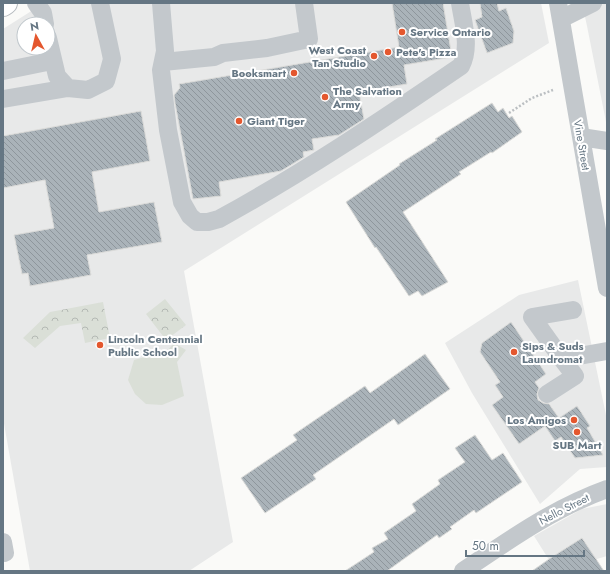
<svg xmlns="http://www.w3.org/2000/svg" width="610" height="574" viewBox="0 0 610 574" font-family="Jost,sans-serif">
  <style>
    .built { fill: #e8e9e9; fill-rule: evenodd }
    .park { fill: url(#park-crowns) }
    .garden { fill: #dadfd7 }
    .building { fill: url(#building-back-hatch); stroke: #dcdcda }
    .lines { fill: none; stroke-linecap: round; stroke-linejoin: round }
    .major-casing { stroke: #b5babe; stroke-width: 24 }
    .path { stroke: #bbbfc2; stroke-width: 2.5; stroke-dasharray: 2 2; stroke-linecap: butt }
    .minor { stroke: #c3c8cc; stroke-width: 18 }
    .major { stroke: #fff; stroke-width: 22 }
    .poi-dot { fill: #e4572e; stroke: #fff; stroke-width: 1.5 }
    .labels { text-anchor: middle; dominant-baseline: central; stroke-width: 4; stroke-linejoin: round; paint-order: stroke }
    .poi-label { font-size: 11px; font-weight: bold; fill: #657683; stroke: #fff; text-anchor: start }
    .street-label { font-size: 11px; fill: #657683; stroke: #fff }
  </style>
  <defs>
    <pattern id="park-crowns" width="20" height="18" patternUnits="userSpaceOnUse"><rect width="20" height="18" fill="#dadfd7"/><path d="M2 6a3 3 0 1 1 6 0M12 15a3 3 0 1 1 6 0" fill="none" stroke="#b4b9b4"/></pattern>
    <pattern id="building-back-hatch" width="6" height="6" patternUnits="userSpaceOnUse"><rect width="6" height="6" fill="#aab3b9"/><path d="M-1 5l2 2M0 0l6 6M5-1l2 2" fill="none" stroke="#8e969c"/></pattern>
  </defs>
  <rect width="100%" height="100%" fill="#fafaf8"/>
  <!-- built -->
  <path class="built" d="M 44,3 L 541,3 L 549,43 L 184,271 L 233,542 L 189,571 L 30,571 L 3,418 L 3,29 ZM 24,24 L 48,24 L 48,48 L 24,48 Z
    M 582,3 L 607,3 L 607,127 L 587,26 Z
    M 578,280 L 607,420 L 607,467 L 580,469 L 540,504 L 472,393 L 445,343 L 519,295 Z
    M 607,504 L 607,556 L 556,571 L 534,536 L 582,509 Z"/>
  <!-- park -->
  <path class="park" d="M 165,299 L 186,325 L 166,340 L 146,314 Z
    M 103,302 L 110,338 L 85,343 L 81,323 L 60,326 L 35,348 L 23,338 L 50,312 Z"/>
  <!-- garden -->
  <path class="garden" d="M 174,343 L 186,350 L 177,362 L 184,396 L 162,405 L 146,404 L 135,394 L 128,380 L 134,360 L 167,351 Z"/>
  <!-- building -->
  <path class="building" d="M 392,3 L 443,3 L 452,57 L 404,65 L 407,84 L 359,92 L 364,119 L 339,135 L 312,139 L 314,150 L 303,152 L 304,157 L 281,171 L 219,182 L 221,196 L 193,199 L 175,103 L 174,95 L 180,88 L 179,84 L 399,47 Z
    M 480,3 L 497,3 L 499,11 L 506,8 L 514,31 L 513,43 L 487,53 L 475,20 L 482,17 Z
    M 492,103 L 498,112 L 503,108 L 509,118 L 512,116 L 522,132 L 492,153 L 491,152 L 459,172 L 461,174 L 403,212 L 448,282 L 422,296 L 418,291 L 409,296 L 376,247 L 375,248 L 346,202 L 400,165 L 399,164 L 437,140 L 435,139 Z
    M 141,111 L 150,161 L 92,172 L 99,212 L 154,202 L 162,242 L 87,255 L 91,275 L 30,286 L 28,273 L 22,274 L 14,235 L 54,228 L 45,180 L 3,188 L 3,136 Z
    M 511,322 L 546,374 L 535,382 L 539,388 L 537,394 L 538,400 L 543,403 L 549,404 L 559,418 L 577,406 L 590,426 L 587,428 L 603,455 L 575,458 L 561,437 L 555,441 L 545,426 L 519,444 L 492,405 L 503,397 L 495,385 L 500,382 L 480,352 L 482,343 Z
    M 425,354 L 450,389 L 398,425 L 394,419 L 313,475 L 316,479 L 265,513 L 241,478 L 297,440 L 293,435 L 365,386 L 370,393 Z
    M 475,435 L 492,460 L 503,453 L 522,482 L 476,513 L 474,510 L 450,527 L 452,529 L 439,538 L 437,535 L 387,571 L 345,571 L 374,552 L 372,548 L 388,539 L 384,533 L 416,511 L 412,504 L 440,484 L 438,480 L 465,462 L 455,448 Z
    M 582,538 L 604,571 L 532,571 L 552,557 Z"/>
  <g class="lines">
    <defs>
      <path id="major" d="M 3,5 L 6,3"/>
    </defs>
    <!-- major casing -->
    <use href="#major" class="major-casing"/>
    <!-- path -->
    <path class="path" d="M 509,113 L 532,98 L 553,90"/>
    <!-- minor -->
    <path class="minor" d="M 36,3 L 43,13 L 45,24
      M 161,3 L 165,51 L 161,70 L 168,130 L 182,202 L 190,216 L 197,222 L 208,222 L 219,219 C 303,173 382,120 461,66 C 471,47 463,23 460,3
      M 558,3 L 607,288
      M 561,19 L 593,3
      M 48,38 L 57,76 L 68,88 L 88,90 L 106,81 L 112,59 L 100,3
      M 163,62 L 214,57 L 223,53 L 267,48 L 309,39 L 304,3
      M 3,71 L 52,61
      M 3,99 L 68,88
      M 581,137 L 607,141
      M 573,310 L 532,317 L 562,359 L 607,351
      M 547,394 L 575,376 L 562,359
      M 3,542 L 5,553 L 3,553
      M 463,571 C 509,540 554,508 607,489"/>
    <!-- major -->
    <use href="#major" class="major"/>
  </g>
  <!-- markers -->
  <g class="poi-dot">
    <circle cx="402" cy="32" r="4"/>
    <circle cx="388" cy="52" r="4"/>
    <circle cx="374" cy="56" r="4"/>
    <circle cx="294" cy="73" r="4"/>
    <circle cx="325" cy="97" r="4"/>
    <circle cx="239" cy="121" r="4"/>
    <circle cx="100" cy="345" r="4"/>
    <circle cx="514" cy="352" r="4"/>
    <circle cx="574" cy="420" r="4"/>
    <circle cx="577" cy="432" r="4"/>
  </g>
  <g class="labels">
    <!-- poi labels -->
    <g class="poi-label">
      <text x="410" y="32">Service Ontario</text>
      <text x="366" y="50" text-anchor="end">West Coast<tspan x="366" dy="13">Tan Studio</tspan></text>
      <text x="396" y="52">Pete's Pizza</text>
      <text x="286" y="73" text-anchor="end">Booksmart</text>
      <text x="333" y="91">The Salvation<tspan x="333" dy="13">Army</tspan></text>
      <text x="247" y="121">Giant Tiger</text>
      <text x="108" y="339">Lincoln Centennial<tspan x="108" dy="13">Public School</tspan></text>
      <text x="522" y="346">Sips &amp; Suds<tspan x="522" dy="13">Laundromat</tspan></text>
      <text x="566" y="420" text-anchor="end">Los Amigos</text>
      <text x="577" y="445" text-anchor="middle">SUB Mart</text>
    </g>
    <!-- street labels -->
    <g class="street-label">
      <text transform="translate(582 145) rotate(80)">Vine Street</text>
      <text transform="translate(564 509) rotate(-27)">Nello Street</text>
    </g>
  </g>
  <!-- border -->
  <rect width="610" height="574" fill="none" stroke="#657683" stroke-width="8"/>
  <!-- north arrow -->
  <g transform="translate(36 36) rotate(352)"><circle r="19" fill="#ffffff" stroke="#c1c8cd"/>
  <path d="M0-3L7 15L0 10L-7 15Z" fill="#e4572e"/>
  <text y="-6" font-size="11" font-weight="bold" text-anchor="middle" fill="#657683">N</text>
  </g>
  <!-- scale -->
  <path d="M466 550v6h118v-6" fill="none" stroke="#657683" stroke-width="2"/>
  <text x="472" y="550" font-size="12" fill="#657683" stroke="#ffffff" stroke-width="3" paint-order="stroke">50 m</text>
</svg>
